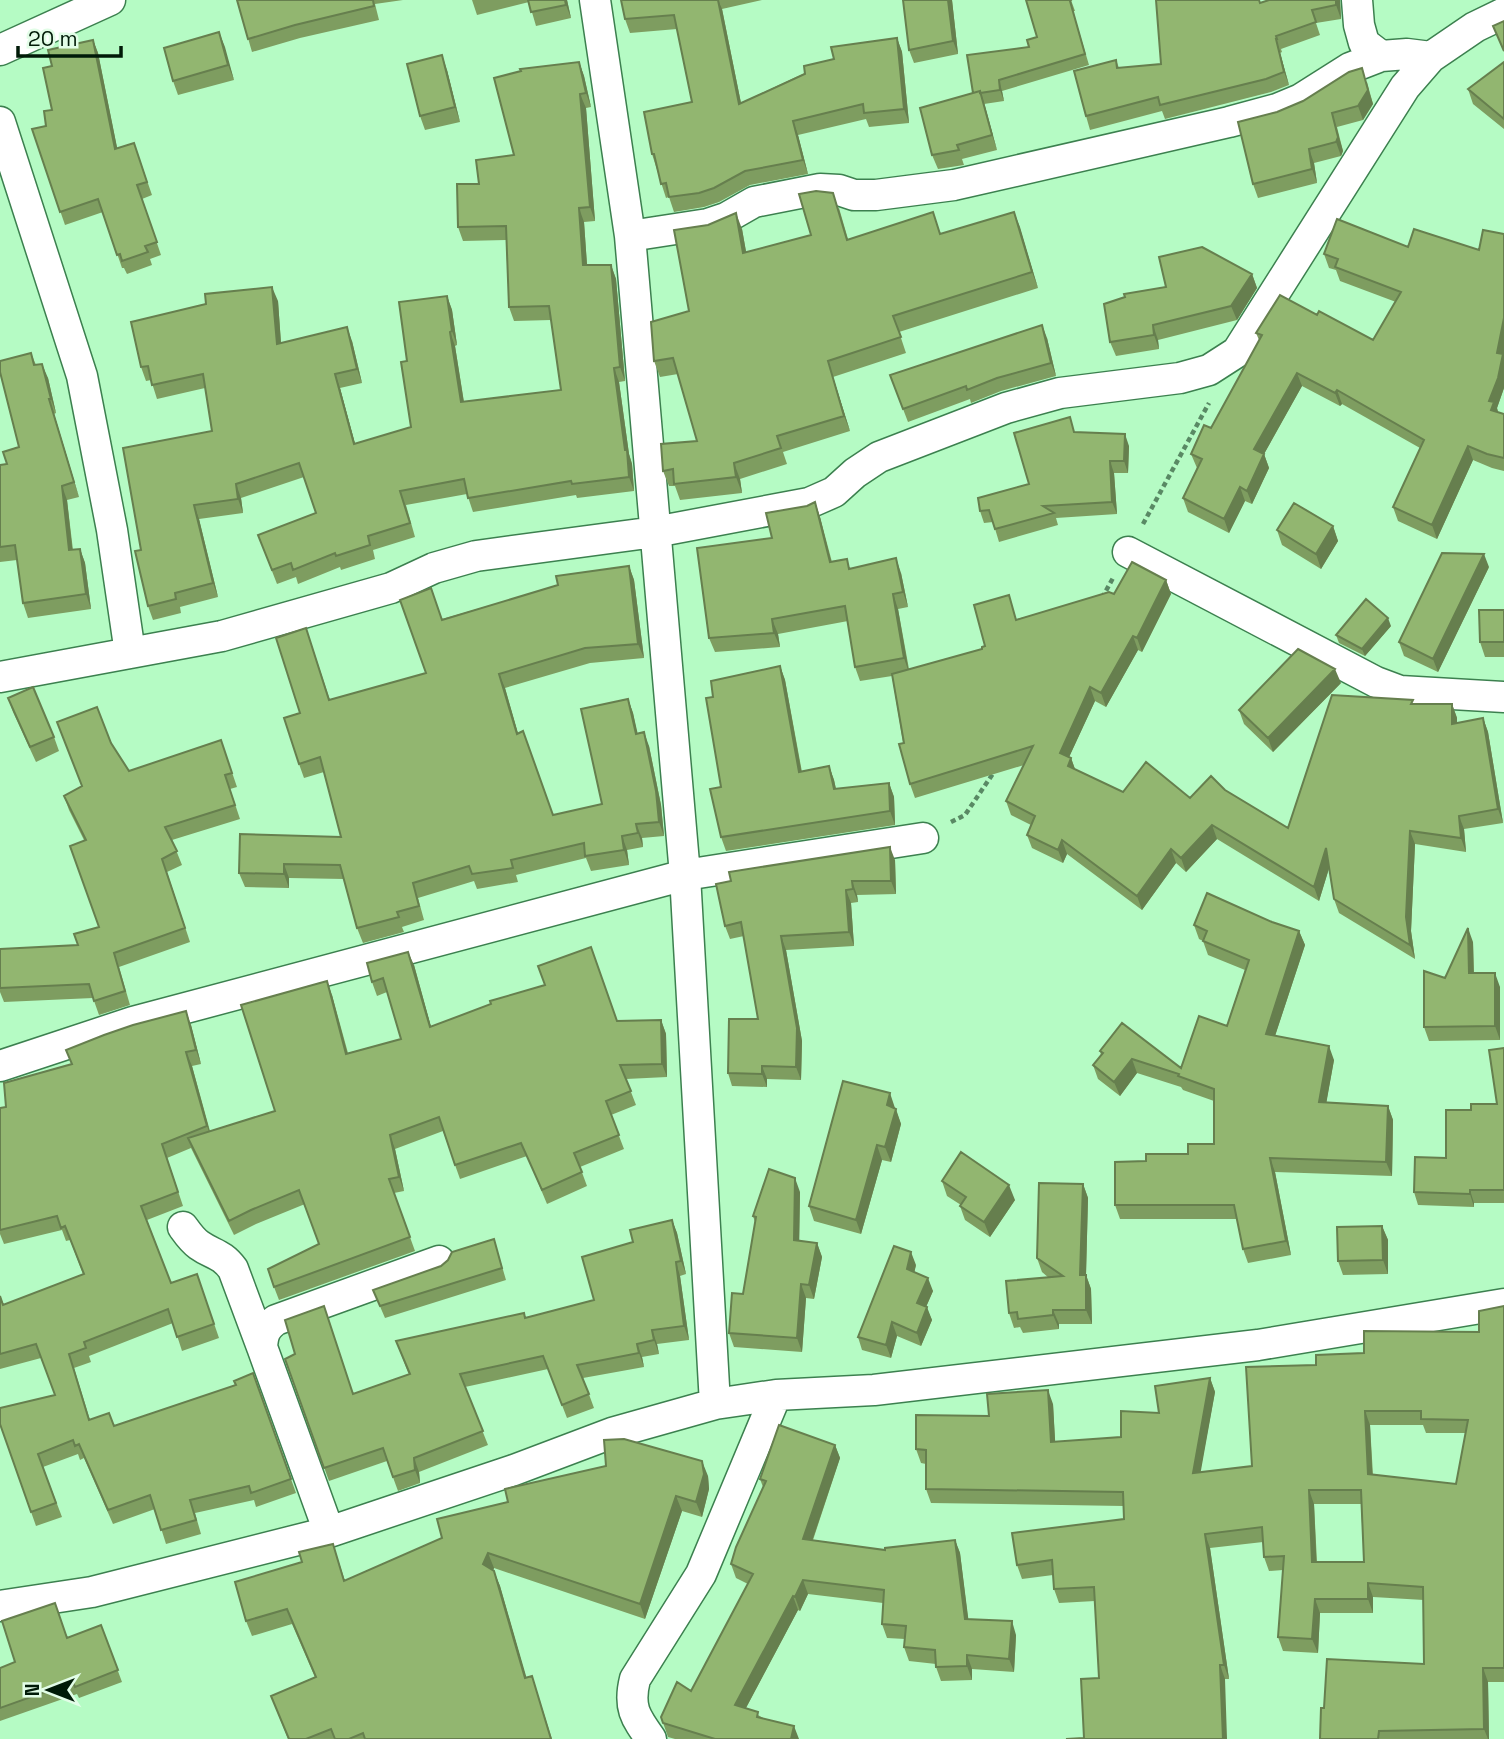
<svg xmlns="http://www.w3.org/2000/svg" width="1504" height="1739" viewBox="0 0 1504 1739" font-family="'Space Grotesk',sans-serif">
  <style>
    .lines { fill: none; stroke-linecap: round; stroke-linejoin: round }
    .street-casing { stroke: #3c804f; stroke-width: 33 }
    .path { stroke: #598964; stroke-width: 4.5; stroke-dasharray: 5 3.5; stroke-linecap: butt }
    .street { stroke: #fff; stroke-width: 30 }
    .wall { fill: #7e9d60; fill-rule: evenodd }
    .shaded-wall { fill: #667f4e }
    .building { fill: #92b670; stroke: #667f4e; stroke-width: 2; fill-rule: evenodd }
  </style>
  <rect width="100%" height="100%" fill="#b5fbc4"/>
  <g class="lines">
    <defs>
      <path id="street" d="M 595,0 L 630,236 L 685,875 L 715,1404
        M 1357,0 L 1359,25 L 1364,43 L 1381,56
        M 0,50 L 110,0
        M 0,122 L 82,376 L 112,530 L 130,653
        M 630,236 L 708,224 L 726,218 L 754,202 L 820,189 L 839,190 L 854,195 L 876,195 L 954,185 L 1229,122 L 1277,109 L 1301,99 L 1350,68 L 1381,56 L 1407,54 L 1431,57
        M 1128,552 L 1376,682 L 1400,691 L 1504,697
        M 0,677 L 222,636 L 391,588 L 434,568 L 476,556 L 655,532 L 809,503 L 834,492 L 855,473 L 879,457 L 1006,408 L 1060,393 L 1180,378 L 1209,370 L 1237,352 L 1405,87 L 1431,57 L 1475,27 L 1504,13
        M 0,1066 L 133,1022 L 685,875 L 923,838
        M 183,1227 C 188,1234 192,1240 199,1245 C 213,1255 221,1253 233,1269 L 262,1347
        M 329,1532 L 262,1347 C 263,1334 265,1328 276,1320 L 439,1261
        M 0,1606 L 92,1592 L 329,1532 L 514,1470 L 612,1433 L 715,1404 L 776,1395 L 874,1390 L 1258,1345 L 1504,1304
        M 651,1739 C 635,1717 628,1707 635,1679 L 701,1574 L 776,1395"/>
    </defs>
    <!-- street casing -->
    <use href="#street" class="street-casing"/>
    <!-- path -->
    <path class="path" d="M 1143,524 L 1209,403
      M 1102,598 L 1113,578
      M 951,822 L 965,815 L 994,772"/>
    <!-- street -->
    <use href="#street" class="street"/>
  </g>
  <!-- wall -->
  <path class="wall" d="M 237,0 L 403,0 L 375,4 L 379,20 L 300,38 L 252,52 Z
    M 472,0 L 567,0 L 571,18 L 536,26 L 529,2 L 477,15 Z
    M 621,0 L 762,0 L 722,9 L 741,103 L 834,59 L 897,38 L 902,52 L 909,123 L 869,127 L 866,119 L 798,135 L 808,174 L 750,185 L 719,202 L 704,207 L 674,212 L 669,197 L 666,198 L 652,154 L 692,102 L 677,29 L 630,33 L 625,19 Z
    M 952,0 L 958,54 L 914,63 L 909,50 Z
    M 1071,0 L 1075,11 L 1073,11 L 1089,65 L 1002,91 L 1004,101 L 984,104 L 997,150 L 962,159 L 964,165 L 938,169 L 932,155 L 973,93 L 1029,47 Z
    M 1156,0 L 1259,0 L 1260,3 L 1269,0 L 1340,0 L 1341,19 L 1316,23 L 1320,35 L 1281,49 L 1282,52 L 1280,53 L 1289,85 L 1271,92 L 1165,119 L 1162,111 L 1090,130 L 1086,116 L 1116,60 L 1119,68 L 1161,64 Z
    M 219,32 L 234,80 L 178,95 L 173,81 Z
    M 93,40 L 98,53 L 117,148 L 134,143 L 152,195 L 142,199 L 161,255 L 150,259 L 152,265 L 127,274 L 124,268 L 122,268 L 103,212 L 65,225 L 32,129 L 46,126 L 52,110 L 52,66 Z
    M 579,62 L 584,76 L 591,107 L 586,108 L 595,221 L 584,222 L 587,265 L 611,265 L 616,279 L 625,381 L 619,382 L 629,454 L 632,464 L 634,491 L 577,498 L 576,495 L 473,512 L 467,494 L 406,505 L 415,537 L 373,550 L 375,559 L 341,570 L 340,567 L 298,584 L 296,577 L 277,584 L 258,535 L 316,513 L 304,477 L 241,498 L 243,513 L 199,519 L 218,597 L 180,607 L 181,613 L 153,620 L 148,606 L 141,550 L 212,431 L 205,388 L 157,399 L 151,380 L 146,381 L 141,367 L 278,301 L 281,343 L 352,341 L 362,383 L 340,388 L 355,444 L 411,427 L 407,361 L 447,296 L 452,310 L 457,345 L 455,346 L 464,402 L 561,390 L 551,320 L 514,321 L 509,307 L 506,240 L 463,241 L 458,227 L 479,184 L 514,155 Z
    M 1504,62 L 1504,129 L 1473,104 L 1468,89 Z
    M 447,70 L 460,122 L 425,130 L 420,116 Z
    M 1367,82 L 1373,104 L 1363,120 L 1337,127 L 1343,151 L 1341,156 L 1314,163 L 1317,183 L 1258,198 L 1253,184 L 1277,112 Z
    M 839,208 L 848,239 L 941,234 L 1014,212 L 1038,288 L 899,332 L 906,353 L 833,377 L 850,431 L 783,452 L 787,464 L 740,479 L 742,493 L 680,500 L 675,486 L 669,486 L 663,471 L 697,441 L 678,374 L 660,377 L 654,361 L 689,311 L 742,229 L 746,252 L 811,235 Z
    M 1504,234 L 1504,388 L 1497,408 L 1498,412 L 1504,414 L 1504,471 L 1492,468 L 1473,460 L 1437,539 L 1398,521 L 1393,507 L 1420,448 L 1342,404 L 1340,406 L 1302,386 L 1264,454 L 1269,468 L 1252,504 L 1245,501 L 1229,533 L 1188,512 L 1183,498 L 1197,468 L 1191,454 L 1211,428 L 1259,340 L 1256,333 L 1317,315 L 1373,340 L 1396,302 L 1340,281 L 1336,270 L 1329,268 L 1324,254 L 1408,247 L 1479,250 Z
    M 1252,274 L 1257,288 L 1237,320 L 1158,340 L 1159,349 L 1116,356 L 1110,342 Z
    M 1047,338 L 1056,376 L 1001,391 L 971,403 L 970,399 L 908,422 L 890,375 Z
    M 31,353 L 36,365 L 48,378 L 56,413 L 54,414 L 79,497 L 67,500 L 73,550 L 80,549 L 85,563 L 91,609 L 28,618 L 23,603 L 17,560 L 0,562 L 0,465 L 7,464 L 19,447 Z
    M 1075,432 L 1129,446 L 1128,473 L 1114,473 L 1117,514 L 1056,518 L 1058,525 L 999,542 L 993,522 L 984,523 L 980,511 L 1029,484 Z
    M 815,502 L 820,517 L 832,562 L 851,568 L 901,573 L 908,607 L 898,609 L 909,669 L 982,649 L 1017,619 L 1166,580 L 1171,594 L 1142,652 L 1138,650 L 1106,707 L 1095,701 L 1069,757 L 1071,758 L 1075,769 L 1123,792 L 1190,798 L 1225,790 L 1288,828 L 1415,704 L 1452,704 L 1457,718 L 1457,723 L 1483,718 L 1488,732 L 1503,823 L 1464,829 L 1466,852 L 1415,844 L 1411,931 L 1415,959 L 1339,913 L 1334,899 L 1329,868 L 1319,901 L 1217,839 L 1186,872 L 1176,863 L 1142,910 L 1067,854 L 1063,863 L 1032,848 L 1027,835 L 1031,825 L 1011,815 L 1006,801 L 1024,765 L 915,798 L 910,784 L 892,676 L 860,681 L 855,667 L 848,621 L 778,634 L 780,647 L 715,652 L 709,638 L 807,506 Z
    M 1333,526 L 1338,541 L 1321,569 L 1282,545 L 1277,530 Z
    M 629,566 L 634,580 L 644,658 L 590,663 L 505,688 L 518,733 L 553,815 L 602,804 L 628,699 L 633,713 L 637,733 L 649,746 L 661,805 L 664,836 L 642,838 L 643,847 L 627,850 L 629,865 L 591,871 L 586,858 L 516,875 L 518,882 L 477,889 L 474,881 L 418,898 L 424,920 L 402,927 L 404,932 L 363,943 L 357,928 L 344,879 L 289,878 L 289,888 L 245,887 L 239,873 L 341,837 L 324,772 L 304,778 L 299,764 L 300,713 L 306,628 L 330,700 L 426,673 L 442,619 Z
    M 1489,567 L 1438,672 L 1404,656 L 1399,642 Z
    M 1504,610 L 1504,657 L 1485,657 L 1480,642 Z
    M 1391,626 L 1365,656 L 1339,643 L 1336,635 Z
    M 780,666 L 785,680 L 802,772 L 829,766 L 834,780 L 836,789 L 889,783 L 894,797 L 895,825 L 726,851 L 721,837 L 721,787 L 713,697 Z
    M 1341,683 L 1273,752 L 1244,724 L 1239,710 Z
    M 8,698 L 54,737 L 59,751 L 36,762 L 13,712 Z
    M 221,740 L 237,787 L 230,789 L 240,819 L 172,840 L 182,865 L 167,872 L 190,942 L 119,967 L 130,1005 L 99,1015 L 93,998 L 4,1002 L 0,992 L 0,949 L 78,945 L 99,927 L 84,840 L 69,810 L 64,796 L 82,786 L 111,743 L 129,771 Z
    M 895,860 L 896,894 L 857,895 L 858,902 L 851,903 L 854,946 L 786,950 L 802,1041 L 801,1080 L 767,1079 L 767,1087 L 732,1086 L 728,1073 L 758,1019 L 744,936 L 730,939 L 725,926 Z
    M 1272,922 L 1299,931 L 1305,945 L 1275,1036 L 1334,1060 L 1326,1103 L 1388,1106 L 1393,1120 L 1392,1176 L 1275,1172 L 1291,1255 L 1248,1263 L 1243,1249 L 1237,1219 L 1120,1219 L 1115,1205 L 1146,1161 L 1188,1154 L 1214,1144 L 1214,1101 L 1183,1090 L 1181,1087 L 1137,1073 L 1120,1096 L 1098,1079 L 1093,1065 L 1101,1055 L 1100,1051 L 1181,1068 L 1227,1026 L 1245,970 L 1208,955 L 1203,941 L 1199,939 L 1194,925 Z
    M 1473,942 L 1474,973 L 1500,987 L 1500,1040 L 1429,1041 L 1424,1027 L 1445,978 Z
    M 414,965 L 431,1027 L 661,1020 L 666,1034 L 667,1077 L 626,1079 L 636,1105 L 611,1115 L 624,1149 L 580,1167 L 587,1186 L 547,1204 L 527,1156 L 460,1179 L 443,1131 L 395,1149 L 404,1191 L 394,1193 L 415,1251 L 279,1300 L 274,1287 L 319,1244 L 305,1204 L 256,1224 L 234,1235 L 191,1148 L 167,1158 L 183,1206 L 147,1220 L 171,1283 L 197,1274 L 219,1338 L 182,1351 L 173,1323 L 89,1356 L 91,1362 L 74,1368 L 90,1420 L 114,1426 L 236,1385 L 253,1373 L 296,1493 L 256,1507 L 254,1500 L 195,1513 L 201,1534 L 166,1544 L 155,1509 L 113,1524 L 84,1458 L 80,1460 L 78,1454 L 43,1467 L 62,1517 L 36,1526 L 0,1424 L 55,1395 L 41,1358 L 0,1369 L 0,1296 L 4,1305 L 83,1274 L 70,1240 L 66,1241 L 62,1230 L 4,1244 L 0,1234 L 0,1108 L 6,1107 L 71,1064 L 191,1025 L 201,1064 L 192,1066 L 210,1131 L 275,1111 L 332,995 L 348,1053 L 401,1039 L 387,992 L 377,996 L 372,982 Z
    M 1504,1048 L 1504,1203 L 1474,1203 L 1474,1207 L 1418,1205 L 1414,1192 L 1446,1158 L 1471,1110 L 1497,1104 Z
    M 895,1108 L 901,1124 L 891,1162 L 882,1160 L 861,1234 L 814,1221 L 809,1206 Z
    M 942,1181 L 1015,1200 L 990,1237 L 965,1220 L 960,1206 L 961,1205 L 947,1196 Z
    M 1083,1184 L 1088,1198 L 1086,1275 L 1091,1289 L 1092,1324 L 1059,1324 L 1059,1329 L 1023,1333 L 1020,1327 L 1014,1328 L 1009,1313 L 1049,1278 L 1042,1272 L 1037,1258 Z
    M 800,1192 L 799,1241 L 817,1243 L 822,1257 L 814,1299 L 806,1298 L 802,1352 L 734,1347 L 729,1333 L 743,1294 L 755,1222 L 753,1216 Z
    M 672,1220 L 677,1233 L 686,1274 L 680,1276 L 689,1340 L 657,1344 L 659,1354 L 642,1357 L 644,1367 L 583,1378 L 594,1408 L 567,1418 L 548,1369 L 465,1387 L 488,1445 L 419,1472 L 420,1483 L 398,1491 L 387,1461 L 329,1481 L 285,1359 L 295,1354 L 353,1394 L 409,1375 L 396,1341 L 525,1318 L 594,1300 L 633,1242 Z
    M 1382,1226 L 1388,1240 L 1388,1274 L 1343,1275 L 1338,1261 Z
    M 494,1239 L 506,1280 L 385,1318 L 373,1290 L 441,1266 Z
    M 916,1265 L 914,1272 L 933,1291 L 926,1307 L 932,1320 L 921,1346 L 897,1336 L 891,1358 L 862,1350 L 858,1337 Z
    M 1504,1306 L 1504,1682 L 1488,1682 L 1489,1739 L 1320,1739 L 1324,1708 L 1424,1664 L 1424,1600 L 1373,1597 L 1373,1613 L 1320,1613 L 1318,1653 L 1283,1651 L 1278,1637 L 1283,1570 L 1269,1571 L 1264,1557 L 1263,1542 L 1210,1548 L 1229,1679 L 1225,1679 L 1084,1738 L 1099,1678 L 1095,1601 L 1059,1603 L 1054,1589 L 1053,1575 L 1022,1579 L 1017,1565 L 1124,1519 L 1124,1506 L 931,1503 L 926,1489 L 926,1464 L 921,1463 L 916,1449 L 989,1416 L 1053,1404 L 1055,1442 L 1121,1437 L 1159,1413 L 1210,1378 L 1215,1392 L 1200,1472 L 1252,1466 L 1316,1365 L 1364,1353 L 1479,1332 ZM 1370,1425 L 1423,1425 L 1426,1433 L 1466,1433 L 1456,1484 L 1373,1475 ZM 1314,1504 L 1361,1504 L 1364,1562 L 1317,1562 Z
    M 835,1445 L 840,1458 L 813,1540 L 885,1550 L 955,1540 L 960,1553 L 968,1619 L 1016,1635 L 1014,1672 L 972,1669 L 972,1680 L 941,1681 L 936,1667 L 936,1664 L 909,1661 L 904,1647 L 905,1639 L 887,1638 L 882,1624 L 883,1603 L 808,1594 L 800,1611 L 798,1610 L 746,1708 L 799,1739 L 675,1739 L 668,1737 L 661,1717 L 691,1691 L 748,1584 L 736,1578 L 731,1564 L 763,1487 L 760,1479 Z
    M 708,1476 L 709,1489 L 702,1517 L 682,1511 L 645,1619 L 494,1568 L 493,1570 L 500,1586 L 526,1678 L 532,1676 L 552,1739 L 288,1739 L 271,1696 L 315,1677 L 292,1624 L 252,1636 L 246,1621 L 302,1562 L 333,1544 L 345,1581 Z
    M 101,1625 L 122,1682 L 79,1698 L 77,1694 L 0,1721 L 0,1668 L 15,1662 L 67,1638 Z"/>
  <!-- shaded-wall -->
  <path class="shaded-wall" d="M 565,0 L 567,0 L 571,18 L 566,5 Z
    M 718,0 L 722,9 L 744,118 L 739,104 Z
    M 948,0 L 952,0 L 958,54 L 953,41 Z
    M 1336,0 L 1340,0 L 1341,19 L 1336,5 Z
    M 219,32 L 225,47 L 234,80 L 228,65 Z
    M 897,38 L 902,52 L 909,123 L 904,109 Z
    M 1276,39 L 1280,53 L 1289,85 L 1284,72 Z
    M 93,40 L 98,53 L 120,162 L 115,149 Z
    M 442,55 L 447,70 L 460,122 L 455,107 Z
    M 579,62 L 584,76 L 591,107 L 586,93 Z
    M 1362,68 L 1373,104 L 1363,120 L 1358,106 Z
    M 999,80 L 1002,91 L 1004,101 L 1000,90 Z
    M 980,91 L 985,106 L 997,150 L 992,135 Z
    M 580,94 L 586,108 L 595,221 L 590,207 Z
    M 1332,113 L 1343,151 L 1341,156 L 1336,142 Z
    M 793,121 L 798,135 L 808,174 L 803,160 Z
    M 1309,149 L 1314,163 L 1317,183 L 1312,169 Z
    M 579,208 L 584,222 L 588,279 L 583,265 Z
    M 1014,212 L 1020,227 L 1038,288 L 1032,272 Z
    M 736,213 L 742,229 L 749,268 L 743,253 Z
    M 611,265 L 616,279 L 625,381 L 620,367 Z
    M 1252,274 L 1257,288 L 1237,320 L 1231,306 Z
    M 272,287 L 278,301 L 282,358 L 277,344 Z
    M 447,296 L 452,310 L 457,345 L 452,331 Z
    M 1504,318 L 1504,388 L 1497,408 L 1499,416 L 1491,410 L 1489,401 Z
    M 1042,325 L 1047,338 L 1056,376 L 1051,363 Z
    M 1153,325 L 1158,340 L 1159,349 L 1154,335 Z
    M 347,327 L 352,341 L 362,383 L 357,369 Z
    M 450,332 L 455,346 L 466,416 L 461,402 Z
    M 828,361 L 833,377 L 850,431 L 844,416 Z
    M 42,364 L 48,378 L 56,413 L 51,399 Z
    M 614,368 L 619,382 L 629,454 L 632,464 L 634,491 L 629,477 L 625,450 Z
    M 1297,373 L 1302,386 L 1259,463 L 1254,449 Z
    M 335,374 L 340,388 L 359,458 L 354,444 Z
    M 1337,390 L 1342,404 L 1340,406 L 1335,393 Z
    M 49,399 L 54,414 L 79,497 L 74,482 Z
    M 1125,434 L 1129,446 L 1128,473 L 1124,461 Z
    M 1468,446 L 1473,460 L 1437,539 L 1432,525 Z
    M 1264,454 L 1269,468 L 1252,504 L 1247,491 Z
    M 1110,461 L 1114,473 L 1117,514 L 1112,502 Z
    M 734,463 L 740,479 L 742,493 L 736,477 Z
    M 236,484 L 241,498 L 243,513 L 238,499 Z
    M 62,486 L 67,500 L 74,565 L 69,550 Z
    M 1240,487 L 1245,501 L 1229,533 L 1224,519 Z
    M 815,502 L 820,517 L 835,577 L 830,562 Z
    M 194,505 L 199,519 L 218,597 L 213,583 Z
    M 1333,526 L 1338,541 L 1321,569 L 1316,554 Z
    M 80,549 L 85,563 L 91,609 L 86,594 Z
    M 1484,554 L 1489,567 L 1438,672 L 1433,659 Z
    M 896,558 L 901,573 L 908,607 L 903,592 Z
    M 629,566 L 634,580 L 644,658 L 638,644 Z
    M 1166,580 L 1171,594 L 1142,652 L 1137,638 Z
    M 893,594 L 898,609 L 909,673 L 904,658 Z
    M 1388,618 L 1391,626 L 1365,656 L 1362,649 Z
    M 772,619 L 778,634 L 780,647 L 774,633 Z
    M 1133,636 L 1138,650 L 1106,707 L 1101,693 Z
    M 780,666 L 785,680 L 804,786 L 799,772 Z
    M 1335,669 L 1341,683 L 1273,752 L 1268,738 Z
    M 499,674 L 505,688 L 522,748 L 517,734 Z
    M 1090,687 L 1095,701 L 1065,766 L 1060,753 Z
    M 628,699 L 633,713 L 641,748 L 636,734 Z
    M 1452,704 L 1457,718 L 1457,738 L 1452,724 Z
    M 1483,718 L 1488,732 L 1503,823 L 1498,809 Z
    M 644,732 L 649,746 L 661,805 L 664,836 L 659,822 Z
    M 1071,758 L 1076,772 L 1068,766 Z
    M 829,766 L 834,780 L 839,803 L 834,789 Z
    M 889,783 L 894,797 L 895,825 L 890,811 Z
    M 1459,816 L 1464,829 L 1466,852 L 1461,838 Z
    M 636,824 L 642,838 L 643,847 L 638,833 Z
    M 1212,825 L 1217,839 L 1186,872 L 1181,858 Z
    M 1410,831 L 1415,844 L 1411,931 L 1415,959 L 1410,945 L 1406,917 Z
    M 622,836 L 627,850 L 629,865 L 624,850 Z
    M 1062,840 L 1067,854 L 1063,863 L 1058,850 Z
    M 890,847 L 895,860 L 896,894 L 891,881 Z
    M 1326,848 L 1331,862 L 1319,901 L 1314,887 Z
    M 1171,849 L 1176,863 L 1142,910 L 1137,896 Z
    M 284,864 L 289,878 L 289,888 L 284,874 Z
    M 852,881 L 857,895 L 858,902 L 853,889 Z
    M 846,890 L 851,903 L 854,946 L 849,932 Z
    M 1468,928 L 1473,942 L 1474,987 L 1469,973 Z
    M 1299,931 L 1305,945 L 1271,1048 L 1266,1034 Z
    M 781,936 L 786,950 L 802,1041 L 801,1080 L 796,1067 Z
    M 408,952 L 414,965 L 435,1041 L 430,1027 Z
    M 1495,973 L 1500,987 L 1500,1040 L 1495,1026 Z
    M 327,981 L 332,995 L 351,1067 L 346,1054 Z
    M 186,1011 L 191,1025 L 201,1064 L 196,1050 Z
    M 661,1020 L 666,1034 L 667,1077 L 662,1064 Z
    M 1329,1046 L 1334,1060 L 1324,1116 L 1319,1102 Z
    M 186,1052 L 192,1066 L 212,1140 L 207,1126 Z
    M 1132,1059 L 1137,1073 L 1120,1096 L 1114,1082 Z
    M 762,1066 L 767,1079 L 767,1087 L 762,1074 Z
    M 890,1093 L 895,1108 L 892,1120 L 887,1105 Z
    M 1388,1106 L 1393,1120 L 1392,1176 L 1386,1162 Z
    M 896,1109 L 901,1124 L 891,1162 L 885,1147 Z
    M 390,1135 L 395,1149 L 404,1191 L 399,1177 Z
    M 877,1145 L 882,1160 L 861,1234 L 856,1220 Z
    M 1270,1158 L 1275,1172 L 1291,1255 L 1286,1241 Z
    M 795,1178 L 800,1192 L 799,1254 L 794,1240 Z
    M 1083,1184 L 1088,1198 L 1086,1275 L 1091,1289 L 1092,1324 L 1086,1310 L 1080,1275 Z
    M 1009,1185 L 1015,1200 L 990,1237 L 984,1222 Z
    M 1470,1190 L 1474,1203 L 1474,1207 L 1470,1194 Z
    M 672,1220 L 677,1233 L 686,1274 L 681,1261 Z
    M 1382,1226 L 1388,1240 L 1388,1274 L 1383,1260 Z
    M 817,1243 L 822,1257 L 814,1299 L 809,1285 Z
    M 911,1252 L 916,1265 L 912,1283 L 907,1269 Z
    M 676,1262 L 680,1276 L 689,1340 L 684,1326 Z
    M 928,1278 L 933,1291 L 922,1316 L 917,1303 Z
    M 801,1284 L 806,1298 L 802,1352 L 797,1338 Z
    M 927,1307 L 932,1320 L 921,1346 L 917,1333 Z
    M 1053,1310 L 1059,1324 L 1059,1329 L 1053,1315 Z
    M 892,1322 L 897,1336 L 891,1358 L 886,1345 Z
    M 652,1330 L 657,1344 L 659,1354 L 654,1340 Z
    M 637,1344 L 642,1357 L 644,1367 L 639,1353 Z
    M 1210,1378 L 1215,1392 L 1198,1487 L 1193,1473 Z
    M 1048,1390 L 1053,1404 L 1056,1456 L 1051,1442 Z
    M 1365,1411 L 1370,1425 L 1373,1488 L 1368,1474 Z
    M 835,1445 L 840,1458 L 808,1553 L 803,1539 Z
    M 414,1458 L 419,1472 L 420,1483 L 415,1470 Z
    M 702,1461 L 708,1476 L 709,1489 L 702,1517 L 696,1502 Z
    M 1309,1490 L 1314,1504 L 1317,1576 L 1312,1562 Z
    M 676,1496 L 682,1511 L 645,1619 L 640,1604 Z
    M 1205,1534 L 1210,1548 L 1229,1679 L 1224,1665 Z
    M 955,1540 L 960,1553 L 970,1632 L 965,1619 Z
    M 488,1553 L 494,1568 L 489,1579 L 483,1564 Z
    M 494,1571 L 500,1586 L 531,1693 L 525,1678 Z
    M 803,1580 L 808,1594 L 800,1611 L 795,1597 Z
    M 1368,1583 L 1373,1597 L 1373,1613 L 1368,1599 Z
    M 793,1596 L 798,1610 L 740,1719 L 735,1705 Z
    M 1315,1599 L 1320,1613 L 1318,1653 L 1312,1639 Z
    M 1012,1621 L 1016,1635 L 1014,1672 L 1009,1659 Z
    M 967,1655 L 972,1669 L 972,1680 L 967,1666 Z
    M 1220,1665 L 1225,1679 L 1227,1739 L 1223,1739 Z
    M 1483,1668 L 1488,1682 L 1489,1739 L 1488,1739 L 1484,1729 Z
    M 794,1726 L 799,1739 L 791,1739 Z"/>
  <!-- building -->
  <path class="building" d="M 237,0 L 373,0 L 374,6 L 295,25 L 248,39 Z
    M 528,0 L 565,0 L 566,5 L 531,12 Z
    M 621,0 L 718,0 L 739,104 L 805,74 L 804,66 L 834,59 L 831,47 L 897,38 L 904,109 L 864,113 L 863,104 L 793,121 L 803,160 L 745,171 L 714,188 L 699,193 L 669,197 L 666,183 L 661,184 L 654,154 L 652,154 L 644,112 L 692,102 L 674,15 L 625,19 Z
    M 903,0 L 948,0 L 953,41 L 909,50 Z
    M 1026,0 L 1071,0 L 1070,1 L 1085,54 L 999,80 L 1000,90 L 980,93 L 980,91 L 973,93 L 967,55 L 1029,47 L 1027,40 L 1037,37 Z
    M 1156,0 L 1259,0 L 1260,3 L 1269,0 L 1336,0 L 1336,5 L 1312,10 L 1316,22 L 1276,36 L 1277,39 L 1276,39 L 1284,72 L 1266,79 L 1160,105 L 1158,97 L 1086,116 L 1074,71 L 1116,60 L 1117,68 L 1161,64 Z
    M 1504,21 L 1504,51 L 1493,26 Z
    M 219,32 L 228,65 L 173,81 L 164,48 Z
    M 93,40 L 115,149 L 134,143 L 147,182 L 137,185 L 157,242 L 145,246 L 148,252 L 122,261 L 120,254 L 117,255 L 98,199 L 60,212 L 32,129 L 46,126 L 44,111 L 52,110 L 43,68 L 52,66 L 48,50 Z
    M 442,55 L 455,107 L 420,116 L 407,64 Z
    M 579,62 L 586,93 L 580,94 L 590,207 L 579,208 L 583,265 L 611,265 L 620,367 L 614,368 L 625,450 L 627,450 L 629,477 L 572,484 L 571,481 L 468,498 L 464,479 L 400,491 L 410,523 L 368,536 L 370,545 L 336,556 L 335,553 L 293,570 L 291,563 L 272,570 L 258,535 L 316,513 L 299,463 L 236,484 L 238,499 L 194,505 L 213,583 L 175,593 L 176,599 L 148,606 L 135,551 L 141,550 L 123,448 L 212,431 L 203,374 L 152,385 L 148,366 L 141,367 L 131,322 L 206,304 L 205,294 L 272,287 L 277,344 L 347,327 L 357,369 L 335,374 L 354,444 L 411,427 L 401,362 L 407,361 L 399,302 L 447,296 L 452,331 L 450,332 L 461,402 L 561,390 L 549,306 L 509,307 L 506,226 L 458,227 L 457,184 L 479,184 L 476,160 L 514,155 L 494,78 L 521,71 L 520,69 Z
    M 1504,62 L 1504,119 L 1468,89 Z
    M 1362,68 L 1368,90 L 1358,106 L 1332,113 L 1338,137 L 1336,142 L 1309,149 L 1312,169 L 1253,184 L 1238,122 L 1277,112 L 1303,101 L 1349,72 Z
    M 980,91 L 992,135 L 957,145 L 959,150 L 932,155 L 920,108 Z
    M 816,191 L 833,193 L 847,240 L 933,212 L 940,234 L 1014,212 L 1032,272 L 893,316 L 901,337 L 828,361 L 844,416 L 777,436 L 781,448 L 734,463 L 736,477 L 674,484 L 673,469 L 663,471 L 661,444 L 697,441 L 673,358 L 654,361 L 651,322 L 689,311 L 674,230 L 708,225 L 736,213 L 743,253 L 811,235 L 799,194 Z
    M 1337,219 L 1408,247 L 1414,229 L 1479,250 L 1483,230 L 1504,234 L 1504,318 L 1497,353 L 1503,354 L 1498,378 L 1489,401 L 1494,402 L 1491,410 L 1504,414 L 1504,458 L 1487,454 L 1468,446 L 1432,525 L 1393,507 L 1424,440 L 1337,390 L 1335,393 L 1297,373 L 1254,449 L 1264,454 L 1247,491 L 1240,487 L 1224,519 L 1183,498 L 1202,459 L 1191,454 L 1204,425 L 1211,428 L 1262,335 L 1256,333 L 1280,295 L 1317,315 L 1319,311 L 1373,340 L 1401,292 L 1335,267 L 1338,259 L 1324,254 Z
    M 1202,247 L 1252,274 L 1231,306 L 1153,325 L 1154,335 L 1110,342 L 1104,304 L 1125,297 L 1124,294 L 1166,287 L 1159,257 Z
    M 1042,325 L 1051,363 L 997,378 L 967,390 L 966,386 L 903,409 L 890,375 Z
    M 31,353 L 34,365 L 42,364 L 51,399 L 49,399 L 74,482 L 62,486 L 69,550 L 80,549 L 86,594 L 23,603 L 15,545 L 0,547 L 0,465 L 7,464 L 3,452 L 19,447 L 0,372 L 0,361 Z
    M 1070,417 L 1074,432 L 1125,434 L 1124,461 L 1110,461 L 1112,502 L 1043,506 L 1054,513 L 995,529 L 989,510 L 980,511 L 978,498 L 1029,484 L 1014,433 Z
    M 815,502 L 830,562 L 847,559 L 849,569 L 896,558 L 903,592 L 893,594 L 904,658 L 855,667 L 845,606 L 772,619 L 774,633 L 709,638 L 697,548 L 772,538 L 766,513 L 807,506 Z
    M 1294,503 L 1333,526 L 1316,554 L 1277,530 Z
    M 1442,553 L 1484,554 L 1433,659 L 1399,642 Z
    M 1132,562 L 1166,580 L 1137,638 L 1133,636 L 1101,693 L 1090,687 L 1060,753 L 1071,758 L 1068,766 L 1123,792 L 1146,762 L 1190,798 L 1211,776 L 1225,790 L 1288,828 L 1332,695 L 1413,700 L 1411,704 L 1452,704 L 1452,724 L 1483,718 L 1498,809 L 1459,816 L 1461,838 L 1410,831 L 1406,917 L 1410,945 L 1334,899 L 1326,848 L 1314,887 L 1212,825 L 1181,858 L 1171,849 L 1137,896 L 1062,840 L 1058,850 L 1027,835 L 1035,816 L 1006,801 L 1033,746 L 910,784 L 899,744 L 904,743 L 892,674 L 982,649 L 982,647 L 985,646 L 974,605 L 1009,595 L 1016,620 L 1109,592 L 1114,594 Z
    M 629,566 L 638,644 L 585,648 L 499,674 L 517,734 L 523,731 L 553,815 L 602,804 L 581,709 L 628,699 L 636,734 L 644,732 L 656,791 L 659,822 L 636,824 L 638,833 L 622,836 L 624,850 L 585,856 L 584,843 L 511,860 L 513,868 L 472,874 L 469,866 L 413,883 L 419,906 L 397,912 L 399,917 L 357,928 L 340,865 L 284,864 L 284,874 L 239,873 L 240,834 L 341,837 L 320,757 L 299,764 L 284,718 L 300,713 L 276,638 L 306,628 L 329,700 L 426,673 L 400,600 L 431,588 L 442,620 L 558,585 L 556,576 Z
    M 1366,599 L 1388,618 L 1362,649 L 1336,635 Z
    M 1479,610 L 1504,610 L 1504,642 L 1480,642 Z
    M 1298,649 L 1335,669 L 1268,738 L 1239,710 Z
    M 780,666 L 799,772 L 829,766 L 834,789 L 889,783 L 890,811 L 721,837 L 710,789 L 721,787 L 706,698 L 713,697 L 711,681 Z
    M 33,687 L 54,737 L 30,747 L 8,698 Z
    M 97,707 L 111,743 L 129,771 L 221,740 L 232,773 L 225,775 L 235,805 L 165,827 L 177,851 L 162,859 L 185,928 L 114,953 L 125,991 L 94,1001 L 89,984 L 0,988 L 0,949 L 78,945 L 74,934 L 99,927 L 70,846 L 86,840 L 64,796 L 82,786 L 57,722 Z
    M 890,847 L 891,881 L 852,881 L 853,889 L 846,890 L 849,932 L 781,936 L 797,1028 L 796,1067 L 762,1066 L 762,1074 L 728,1073 L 729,1019 L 758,1019 L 741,922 L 725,926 L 716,884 L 731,881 L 729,872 Z
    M 1207,893 L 1272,922 L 1299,931 L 1266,1034 L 1329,1046 L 1319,1102 L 1388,1106 L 1386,1162 L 1270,1158 L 1286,1241 L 1243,1249 L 1234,1205 L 1115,1205 L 1115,1162 L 1146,1161 L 1146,1154 L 1188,1154 L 1188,1144 L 1214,1144 L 1214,1089 L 1178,1076 L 1179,1074 L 1132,1059 L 1114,1082 L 1093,1065 L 1103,1053 L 1100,1051 L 1122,1023 L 1181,1068 L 1199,1016 L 1227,1026 L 1249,960 L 1203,941 L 1207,931 L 1194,925 Z
    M 1468,928 L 1469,973 L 1495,973 L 1495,1026 L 1424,1027 L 1424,971 L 1445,978 Z
    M 591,947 L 617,1021 L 661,1020 L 662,1064 L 620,1065 L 631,1091 L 606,1101 L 619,1135 L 574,1153 L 582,1172 L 542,1190 L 521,1143 L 455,1165 L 439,1117 L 390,1135 L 399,1177 L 389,1179 L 410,1237 L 274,1287 L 268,1269 L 319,1244 L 299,1190 L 251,1210 L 229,1221 L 188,1138 L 275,1111 L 241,1005 L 327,981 L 346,1054 L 401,1039 L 383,978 L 372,982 L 367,963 L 408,952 L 430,1027 L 491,1004 L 490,1001 L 545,985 L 538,966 Z
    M 186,1011 L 196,1050 L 186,1052 L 207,1126 L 162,1144 L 178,1192 L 141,1206 L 171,1283 L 197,1274 L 214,1324 L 177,1337 L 168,1309 L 84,1342 L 86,1348 L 69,1354 L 89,1420 L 109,1413 L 114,1426 L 236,1385 L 234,1381 L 253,1373 L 291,1479 L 251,1493 L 249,1486 L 190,1500 L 196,1520 L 161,1530 L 150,1495 L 108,1510 L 79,1444 L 75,1446 L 73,1440 L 38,1454 L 56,1503 L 31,1512 L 0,1424 L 0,1408 L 55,1395 L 36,1344 L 0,1354 L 0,1296 L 3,1305 L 84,1274 L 65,1226 L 61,1228 L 57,1216 L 0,1230 L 0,1108 L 6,1107 L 4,1083 L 72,1064 L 66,1050 L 104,1035 L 133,1025 Z
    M 1504,1048 L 1504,1190 L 1470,1190 L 1470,1194 L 1414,1192 L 1415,1157 L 1446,1158 L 1446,1110 L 1471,1110 L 1471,1104 L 1497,1104 L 1489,1050 Z
    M 843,1081 L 890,1093 L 887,1105 L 896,1109 L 885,1147 L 877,1145 L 856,1220 L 809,1206 Z
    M 961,1152 L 1009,1185 L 984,1222 L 960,1206 L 966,1197 L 942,1181 Z
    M 769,1169 L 795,1178 L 794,1240 L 817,1243 L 809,1285 L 801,1284 L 797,1338 L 729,1333 L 732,1293 L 743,1294 L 756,1217 L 753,1216 Z
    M 1039,1183 L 1083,1184 L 1080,1275 L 1086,1275 L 1086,1310 L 1053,1310 L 1053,1315 L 1018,1319 L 1017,1312 L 1009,1313 L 1006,1281 L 1063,1276 L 1037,1258 Z
    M 672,1220 L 681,1261 L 676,1262 L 684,1326 L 652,1330 L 654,1340 L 637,1344 L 639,1353 L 577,1365 L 589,1394 L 562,1405 L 543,1356 L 460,1374 L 483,1431 L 414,1458 L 415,1470 L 393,1477 L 383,1448 L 324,1468 L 285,1359 L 295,1354 L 285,1320 L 324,1306 L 353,1394 L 410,1374 L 396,1341 L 524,1313 L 525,1318 L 594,1300 L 582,1257 L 633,1242 L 630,1230 Z
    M 1382,1226 L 1383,1260 L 1338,1261 L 1337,1227 Z
    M 494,1239 L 502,1268 L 380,1306 L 373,1290 L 441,1266 L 448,1260 L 452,1252 Z
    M 894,1246 L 911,1252 L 907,1269 L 928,1278 L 917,1303 L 927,1307 L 917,1333 L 892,1322 L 886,1345 L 858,1337 Z
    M 1504,1306 L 1504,1668 L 1483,1668 L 1484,1729 L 1379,1731 L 1378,1739 L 1320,1739 L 1321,1708 L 1324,1708 L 1327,1659 L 1424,1664 L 1423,1587 L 1368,1583 L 1368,1599 L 1315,1599 L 1312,1639 L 1278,1637 L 1284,1556 L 1264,1557 L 1262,1527 L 1205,1534 L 1224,1665 L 1220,1665 L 1223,1739 L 1066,1739 L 1084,1738 L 1081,1679 L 1099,1678 L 1094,1587 L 1054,1589 L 1052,1560 L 1017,1565 L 1012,1533 L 1124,1519 L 1123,1492 L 926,1489 L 926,1450 L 916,1449 L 916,1415 L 989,1416 L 987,1394 L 1048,1390 L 1051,1442 L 1121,1437 L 1121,1411 L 1159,1413 L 1155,1386 L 1210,1378 L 1193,1473 L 1252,1466 L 1246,1367 L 1316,1365 L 1316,1355 L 1364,1353 L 1364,1331 L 1479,1332 L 1479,1311 ZM 1365,1411 L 1421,1411 L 1421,1419 L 1468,1420 L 1456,1484 L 1368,1474 ZM 1309,1490 L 1361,1490 L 1364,1562 L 1312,1562 Z
    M 779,1425 L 835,1445 L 803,1539 L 885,1550 L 885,1548 L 955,1540 L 965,1619 L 1012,1621 L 1009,1659 L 967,1655 L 967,1666 L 936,1667 L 935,1650 L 904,1647 L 906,1626 L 882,1624 L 884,1590 L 803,1580 L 795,1597 L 793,1596 L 735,1705 L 758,1712 L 757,1717 L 794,1726 L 791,1739 L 715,1739 L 663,1723 L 661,1717 L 677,1682 L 691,1691 L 753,1574 L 731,1564 L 736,1547 L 766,1481 L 760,1479 Z
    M 624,1439 L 702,1461 L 704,1474 L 696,1502 L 676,1496 L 640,1604 L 488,1553 L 483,1564 L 494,1571 L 525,1678 L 532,1676 L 551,1739 L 365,1739 L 363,1733 L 349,1739 L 335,1739 L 331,1729 L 306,1739 L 289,1739 L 271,1696 L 316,1677 L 287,1609 L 246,1621 L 235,1582 L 302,1562 L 299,1552 L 333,1544 L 344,1581 L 442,1538 L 437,1519 L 508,1502 L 505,1489 L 606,1466 L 604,1440 Z
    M 55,1603 L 67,1638 L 101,1625 L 118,1670 L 75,1687 L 73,1682 L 0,1708 L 0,1668 L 15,1662 L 2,1621 Z"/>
  <!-- north arrow -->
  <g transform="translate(49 1690) rotate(270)" stroke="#e2fde7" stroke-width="5" paint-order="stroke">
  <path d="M0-5L12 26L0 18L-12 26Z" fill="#001a07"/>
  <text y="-10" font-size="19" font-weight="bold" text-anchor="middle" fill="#001a07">N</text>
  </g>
  <!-- scale -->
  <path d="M18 46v10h103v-10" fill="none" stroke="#001a07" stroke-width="3.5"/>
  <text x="28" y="46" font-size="21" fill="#001a07" stroke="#e2fde7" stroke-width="5" paint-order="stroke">20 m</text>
</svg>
